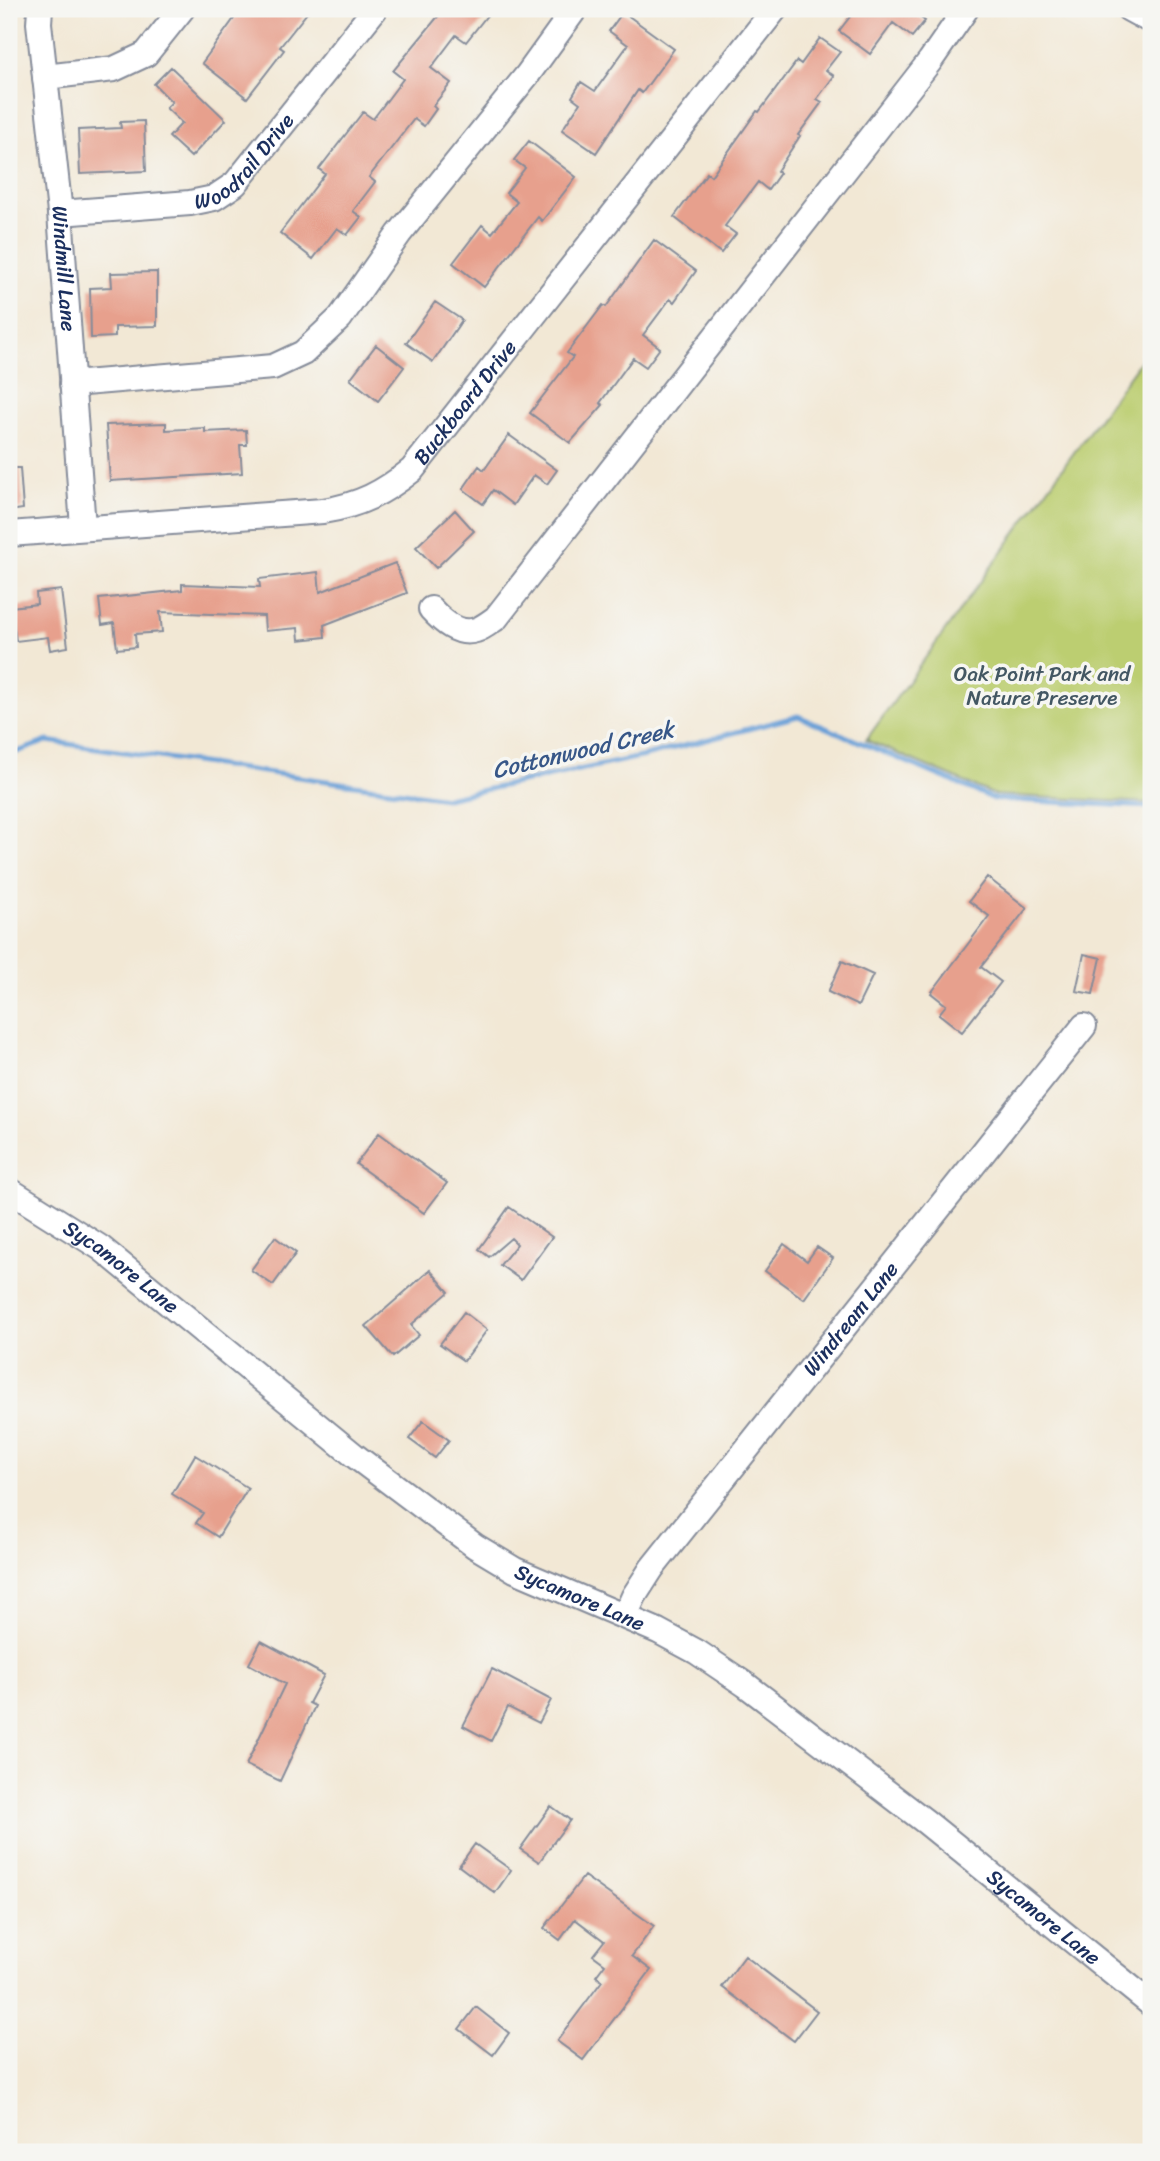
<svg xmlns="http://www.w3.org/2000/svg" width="1160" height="2161" viewBox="0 0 1160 2161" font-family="Sriracha,sans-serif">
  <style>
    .green { fill: #bcce71; stroke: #6c7e68; stroke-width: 2 }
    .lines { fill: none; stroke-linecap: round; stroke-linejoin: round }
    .stream { stroke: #6aa0d7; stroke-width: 5 }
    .building { fill: #e7a08d }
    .minor-casing { stroke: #868c9a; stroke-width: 28 }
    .minor { stroke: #fff; stroke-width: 24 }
    .labels { text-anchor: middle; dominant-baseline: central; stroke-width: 7; stroke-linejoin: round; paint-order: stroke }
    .street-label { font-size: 21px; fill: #1b2f5e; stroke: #f6f6f2 }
    .park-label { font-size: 21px; fill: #435763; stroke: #f6f6f2 }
    .water-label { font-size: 23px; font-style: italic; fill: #375788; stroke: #f6f6f2 }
  </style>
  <rect width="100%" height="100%" fill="#f6f6f2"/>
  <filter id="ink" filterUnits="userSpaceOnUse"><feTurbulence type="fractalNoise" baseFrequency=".0143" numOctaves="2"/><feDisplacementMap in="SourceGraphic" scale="14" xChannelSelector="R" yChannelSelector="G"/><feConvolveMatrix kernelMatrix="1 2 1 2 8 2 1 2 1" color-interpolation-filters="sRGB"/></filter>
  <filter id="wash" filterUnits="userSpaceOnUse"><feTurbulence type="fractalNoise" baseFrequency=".00686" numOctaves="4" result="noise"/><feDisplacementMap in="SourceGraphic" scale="28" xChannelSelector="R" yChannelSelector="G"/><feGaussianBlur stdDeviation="1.57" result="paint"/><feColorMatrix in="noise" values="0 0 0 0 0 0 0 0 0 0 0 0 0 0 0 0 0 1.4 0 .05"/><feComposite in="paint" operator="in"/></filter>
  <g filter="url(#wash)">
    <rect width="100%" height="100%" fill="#f2e8d5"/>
    <!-- green -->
    <path class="green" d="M 1151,346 L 1151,803 L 995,795 L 866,740 Z"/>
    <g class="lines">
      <!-- stream -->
      <path class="stream" d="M 9,755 L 47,741 L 446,798 L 645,756 L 798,716 L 994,799 L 1151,807"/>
    </g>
    <g id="blocks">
      <!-- building -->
      <path class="building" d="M 241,9 L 310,9 L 280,47 L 284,50 L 247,98 L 202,63 Z
        M 444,9 L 492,9 L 466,42 L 456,35 L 431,68 L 451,83 L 433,106 L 436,109 L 424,126 L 414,119 L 369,177 L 375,182 L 353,211 L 361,217 L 347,235 L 337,228 L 313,259 L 280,233 L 325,174 L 319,169 L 363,112 L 373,119 L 403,79 L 393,71 Z
        M 856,9 L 909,9 L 925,21 L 912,37 L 893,23 L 870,54 L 839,31 Z
        M 623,12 L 674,49 L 642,93 L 638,90 L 596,153 L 562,130 L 580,103 L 572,97 L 581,82 L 595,91 L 628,45 L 609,31 Z
        M 820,38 L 840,52 L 826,70 L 834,76 L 817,99 L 822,102 L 798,135 L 800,136 L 777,171 L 780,173 L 768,190 L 758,182 L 725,226 L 736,234 L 721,253 L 674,217 L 707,173 L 711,176 L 757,111 L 759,112 L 797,61 L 801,64 Z
        M 171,67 L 226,120 L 191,157 L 169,137 L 182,123 L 166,108 L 172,102 L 154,84 Z
        M 144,121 L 146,171 L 80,174 L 78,130 L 121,128 L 120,122 Z
        M 529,141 L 576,177 L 542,221 L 538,217 L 484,287 L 453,263 L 482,225 L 492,233 L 517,202 L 506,193 L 525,168 L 514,160 Z
        M 654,240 L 696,271 L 674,302 L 670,299 L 643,335 L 660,348 L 646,367 L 633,358 L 600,403 L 603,405 L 570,443 L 530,413 L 573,357 L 567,353 L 603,305 L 606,307 Z
        M 157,272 L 157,326 L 115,327 L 115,337 L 91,338 L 90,288 L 112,287 L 111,273 Z
        M 435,302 L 462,320 L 433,362 L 406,343 Z
        M 376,345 L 404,367 L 378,401 L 350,379 Z
        M 166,423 L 166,430 L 205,428 L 205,432 L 246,430 L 247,445 L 240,445 L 242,473 L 110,481 L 106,425 Z
        M 509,435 L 557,470 L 547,484 L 534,475 L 513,505 L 493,490 L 483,504 L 463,489 L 479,466 L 484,470 Z
        M 9,468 L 20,468 L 23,509 L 9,511 Z
        M 455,510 L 474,531 L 436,568 L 416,547 Z
        M 395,563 L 407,593 L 324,625 L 325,637 L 299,640 L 298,628 L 265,631 L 264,616 L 160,612 L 162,632 L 135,634 L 136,647 L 117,649 L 114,623 L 102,625 L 99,599 L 182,590 L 182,584 L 260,587 L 259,579 L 318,572 L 320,592 Z
        M 61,590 L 68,647 L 50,650 L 48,637 L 16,641 L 11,607 L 37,604 L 36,593 Z
        M 987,877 L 1027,908 L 981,967 L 1001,982 L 962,1032 L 939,1014 L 946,1005 L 931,993 L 989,916 L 969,901 Z
        M 1084,954 L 1101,958 L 1093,994 L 1076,991 Z
        M 842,961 L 873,975 L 858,1006 L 828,992 Z
        M 379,1133 L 447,1183 L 424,1213 L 356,1164 Z
        M 509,1207 L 552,1237 L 521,1280 L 500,1265 L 517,1244 L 511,1238 L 489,1257 L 479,1249 Z
        M 275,1237 L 296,1253 L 273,1285 L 251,1270 Z
        M 784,1244 L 807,1261 L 817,1247 L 833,1258 L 804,1299 L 765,1271 Z
        M 430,1270 L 449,1292 L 411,1325 L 419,1335 L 393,1357 L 366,1326 Z
        M 464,1312 L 487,1330 L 464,1361 L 440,1344 Z
        M 423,1421 L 449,1440 L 435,1458 L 409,1439 Z
        M 195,1455 L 248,1488 L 218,1537 L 196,1523 L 203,1513 L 172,1494 Z
        M 261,1641 L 324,1675 L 309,1703 L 315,1706 L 280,1781 L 246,1765 L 285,1684 L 249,1664 Z
        M 492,1669 L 551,1700 L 539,1723 L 508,1707 L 491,1741 L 463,1726 Z
        M 551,1806 L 570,1820 L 539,1862 L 520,1849 Z
        M 475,1844 L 511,1870 L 495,1893 L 459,1866 Z
        M 584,1876 L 654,1926 L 632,1956 L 651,1970 L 583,2060 L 557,2041 L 602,1981 L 596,1976 L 605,1964 L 593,1955 L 604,1941 L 575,1919 L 560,1940 L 544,1928 Z
        M 745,1956 L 817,2011 L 794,2041 L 722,1987 Z
        M 476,2007 L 509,2033 L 493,2055 L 459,2029 Z"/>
    </g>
  </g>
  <g filter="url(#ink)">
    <use href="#blocks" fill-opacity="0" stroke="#868c9a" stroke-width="2"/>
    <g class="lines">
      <defs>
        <g id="minor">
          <path id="s1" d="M 40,9 L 39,23 L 60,213 L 83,527"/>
          <path d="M 1129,9 L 1151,21"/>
          <path d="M 45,77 L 114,69 L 146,54 L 182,9"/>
          <path id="s2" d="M 60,213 L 190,203 L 214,198 L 235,184 L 375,9"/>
          <path d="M 72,384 L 273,367 L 303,353 L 340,318 L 399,234 L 528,74 L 575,9"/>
          <path id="s3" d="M 9,534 L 323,511 C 360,505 383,493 412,470 L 775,9"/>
          <path d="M 431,609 C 442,621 458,636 476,630 C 483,628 490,622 496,618 L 930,61 L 966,9"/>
          <path id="s4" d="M 9,1190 L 101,1248 L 355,1456 L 475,1546 L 515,1570 L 658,1631 L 697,1652 L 746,1685 L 926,1822 L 1151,2004"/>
          <path id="s5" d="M 625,1616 L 634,1596 L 652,1568 L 1084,1026"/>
        </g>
      </defs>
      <!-- minor casing -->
      <use href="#minor" class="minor-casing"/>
      <!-- minor -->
      <use href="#minor" class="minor"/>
    </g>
  </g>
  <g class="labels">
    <!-- street labels -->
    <g class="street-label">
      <text stroke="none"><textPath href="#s2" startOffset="201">Woodrail Drive</textPath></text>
      <text stroke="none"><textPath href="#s1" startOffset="261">Windmill Lane</textPath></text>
      <text stroke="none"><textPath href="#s3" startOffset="500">Buckboard Drive</textPath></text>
      <text stroke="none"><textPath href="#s4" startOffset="136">Sycamore Lane</textPath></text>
      <text stroke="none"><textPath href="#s5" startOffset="374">Windream Lane</textPath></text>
      <text stroke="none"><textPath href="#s4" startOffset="704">Sycamore Lane</textPath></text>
      <text stroke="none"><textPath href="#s4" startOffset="1270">Sycamore Lane</textPath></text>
    </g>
    <!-- park labels -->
    <g class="park-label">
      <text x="1042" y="674">Oak Point Park and<tspan x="1042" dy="24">Nature Preserve</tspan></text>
    </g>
    <!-- water labels -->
    <g class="water-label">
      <text transform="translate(583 750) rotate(-13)">Cottonwood Creek</text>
    </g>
  </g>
  <!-- margin -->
  <rect width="1160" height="2161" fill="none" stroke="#f6f6f2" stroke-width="35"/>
</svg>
